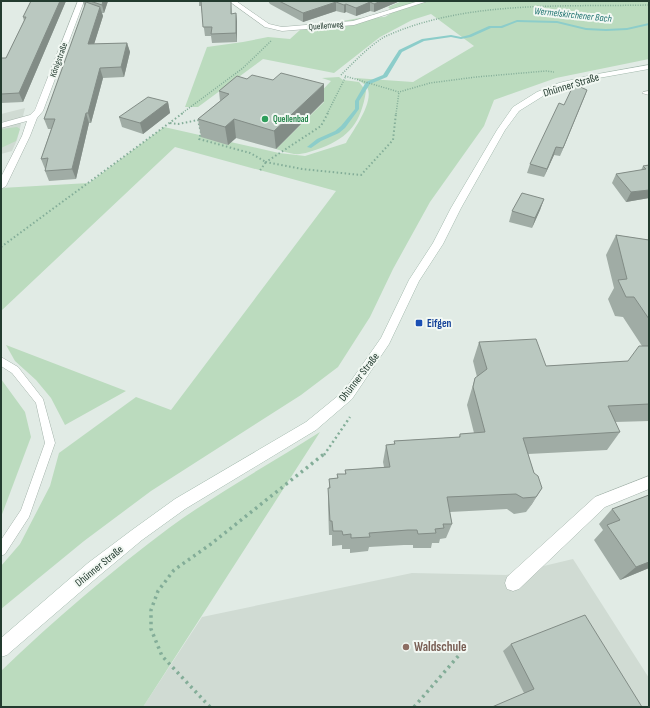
<svg xmlns="http://www.w3.org/2000/svg" width="650" height="708" viewBox="0 0 650 708" font-family="'Sofia Sans Condensed',sans-serif">
  <style>
    .built { fill: #d0dbd3 }
    .green { fill: #bbdbbe }
    .lines { fill: none; stroke-linecap: round; stroke-linejoin: round }
    .stream { fill: #8ccdca; fill-rule: evenodd }
    .lane-casing { stroke: #a4b3ab; stroke-width: 1 }
    .street-casing { stroke: #a4b3ab; stroke-width: 1 }
    .secondary-casing { stroke: #a3b9ad; stroke-width: 1 }
    .path-far3 { stroke: #83ad98; stroke-width: 1.5; stroke-dasharray: 1 1.5; stroke-linecap: butt }
    .path-far2 { stroke: #83ad98; stroke-width: 2; stroke-dasharray: 1.5 2.5; stroke-linecap: butt }
    .path-far1 { stroke: #83ad98; stroke-width: 2.5; stroke-dasharray: 2 3; stroke-linecap: butt }
    .path { stroke: #83ad98; stroke-width: 3.5; stroke-dasharray: 2.5 4; stroke-linecap: butt }
    .lane { fill: #fff; fill-rule: evenodd }
    .street { fill: #fff; fill-rule: evenodd }
    .secondary { fill: #fff; fill-rule: evenodd }
    .wall { fill: #a0aca5 }
    .shaded-wall { fill: #828c86 }
    .building { fill: #bac8c0; stroke: #828c86 }
    .leisure-dot { fill: #2e9e5b; stroke: #f2f8f3; stroke-width: 1.5 }
    .transit-dot { fill: #1a4fb4; stroke: #f2f8f3; stroke-width: 1.5 }
    .education-dot { fill: #8d6e63; stroke: #f2f8f3; stroke-width: 1.5 }
    .labels { text-anchor: middle; dominant-baseline: central; stroke-width: 4; stroke-linejoin: round; paint-order: stroke }
    .far-street-label { font-size: 9px; fill: #233b2f; stroke: #f2f8f3 }
    .far-leisure-label { font-size: 9px; font-weight: bold; fill: #27864d; stroke: #f2f8f3; text-anchor: start }
    .far-water-label { font-size: 10px; font-style: italic; fill: #207371; stroke: #f2f8f3 }
    .street-label { font-size: 11px; fill: #233b2f; stroke: #f2f8f3 }
    .transit-label { font-size: 11px; font-weight: bold; fill: #164399; stroke: #f2f8f3; text-anchor: start }
    .near-education-label { font-size: 13px; font-weight: bold; fill: #785e54; stroke: #f2f8f3; text-anchor: start }
  </style>
  <rect width="100%" height="100%" fill="#e1ebe5"/>
  <!-- built -->
  <path class="built" d="M 25,108 L 17,140 L 12,151 L 1,154 L 1,114 Z
    M 573,559 L 649,678 L 649,707 L 143,707 L 202,617 L 412,573 L 506,575 Z"/>
  <!-- green -->
  <path class="green" d="M 402,1 L 649,1 L 649,59 L 556,78 L 494,100 L 484,126 L 430,202 L 393,269 L 370,317 L 338,367 L 301,395 L 151,491 L 84,541 L 1,609 L 1,566 L 20,544 L 50,486 L 59,453 L 136,397 L 171,410 L 336,191 L 175,147 L 1,311 L 1,188 L 89,183 L 164,127 L 279,153 L 305,156 L 346,143 C 353,130 375,102 367,87 C 364,83 359,81 355,78 L 413,82 L 474,46 L 431,14 L 412,20 L 380,37 L 334,73 L 263,59 L 198,107 L 185,107 L 207,47 L 243,42 L 268,37 L 290,39 L 300,30 L 334,25 L 336,22 L 360,18 L 385,17 L 393,12 L 388,7 Z
    M 339,77 L 343,80 L 359,82 L 366,91 C 361,122 350,137 321,148 C 313,151 302,155 294,154 C 288,153 282,151 276,149 L 324,102 L 314,99 L 331,81 L 322,78 Z
    M 17,127 L 20,129 L 16,141 L 1,148 L 1,129 Z
    M 6,345 L 126,391 L 65,425 L 51,398 L 36,380 L 15,361 Z
    M 1,379 L 25,412 L 31,437 L 1,517 Z
    M 320,432 L 143,707 L 1,707 L 1,671 C 54,620 110,572 169,528 C 217,493 270,464 320,432 Z"/>
  <g class="lines">
    <!-- stream -->
    <path class="stream" d="M 517,20 L 557,21 L 586,28 L 606,29 L 627,28 L 649,23 L 649,25 L 627,30 L 606,31 L 586,30 L 557,23 L 517,22 L 502,28 L 491,28 L 471,37 L 461,39 L 451,37 L 424,41 L 402,52 L 387,77 L 370,84 L 359,101 L 359,109 L 345,128 L 339,133 L 321,141 L 311,148 L 307,147 L 317,139 L 335,131 L 341,126 L 355,109 L 355,101 L 366,82 L 383,75 L 399,50 L 422,39 L 451,35 L 461,37 L 469,35 L 489,26 L 501,26 Z"/>
    <defs>
      <path id="lane" d="M 649,91 L 649,95 L 642,93 L 643,92 Z
        M 1,357 L 18,367 L 43,399 L 55,443 L 29,517 L 5,554 L 1,556 L 1,540 L 21,510 L 45,443 L 36,403 L 12,373 L 1,366 Z"/>
      <path id="street" d="M 78,1 L 84,1 L 43,111 L 37,118 L 30,136 L 6,186 L 1,189 L 1,177 L 22,136 L 27,121 L 1,128 L 1,123 L 30,115 L 35,110 Z
        M 229,1 L 236,1 L 269,24 L 282,27 L 353,21 L 419,1 L 428,1 L 354,25 L 282,31 L 265,27 Z
        M 649,476 L 649,489 L 605,507 L 519,589 L 513,591 L 507,589 L 505,583 L 507,577 L 595,497 Z"/>
      <path id="secondary" d="M 649,65 L 649,69 L 593,79 L 565,87 L 543,96 L 519,111 L 505,130 L 461,208 L 443,244 L 419,281 L 389,344 L 352,399 L 316,430 L 185,509 L 142,540 L 100,575 L 7,655 L 1,657 L 1,638 L 88,563 L 132,530 L 175,499 L 306,422 L 344,391 L 381,338 L 409,280 L 433,243 L 451,208 L 497,130 L 513,107 L 537,92 L 559,83 L 592,75 Z"/>
    </defs>
    <!-- lane casing -->
    <use href="#lane" class="lane-casing"/>
    <!-- street casing -->
    <use href="#street" class="street-casing"/>
    <!-- secondary casing -->
    <use href="#secondary" class="secondary-casing"/>
    <!-- path-far3 -->
    <path class="path-far3" d="M 341,75 C 354,62 368,47 384,37 C 465,0 560,7 649,5
      M 345,76 L 399,92 L 430,83 L 476,77 L 546,71 L 554,72
      M 181,114 L 243,68 L 272,40
      M 327,114 L 346,76
      M 396,114 L 399,92"/>
    <!-- path-far2 -->
    <path class="path-far2" d="M 328,113 L 321,126 L 266,162 L 302,169 L 361,175 L 393,140 L 396,113
      M 170,123 L 178,124 L 198,120 L 201,133 L 199,139 L 250,153 L 266,162 L 259,172
      M 1,247 L 183,113"/>
    <!-- path-far1 -->
    <path class="path-far1" d="M 324,455 L 350,417"/>
    <!-- path -->
    <path class="path" d="M 210,707 L 162,656 L 151,629 L 151,610 L 158,591 L 174,570 L 211,544 L 324,454
      M 414,707 L 460,654"/>
    <!-- lane -->
    <use href="#lane" class="lane"/>
    <!-- street -->
    <use href="#street" class="street"/>
    <!-- secondary -->
    <use href="#secondary" class="secondary"/>
  </g>
  <!-- wall -->
  <path class="wall" d="M 1,1 L 19,1 L 1,2 Z
    M 31,1 L 66,1 L 23,102 L 1,103 L 1,58 L 6,58 L 24,21 L 23,17 Z
    M 83,1 L 108,1 L 104,13 L 102,13 L 103,16 L 94,44 L 127,43 L 130,52 L 124,77 L 103,78 L 91,123 L 89,123 L 76,179 L 49,181 L 45,171 L 45,169 L 41,159 L 51,129 L 48,129 L 44,119 L 85,6 L 84,6 Z
    M 199,1 L 231,1 L 232,14 L 236,13 L 237,22 L 237,42 L 212,43 L 211,36 L 205,36 L 201,6 L 199,6 Z
    M 268,1 L 400,1 L 374,12 L 370,11 L 356,16 L 346,12 L 344,13 L 336,11 L 303,22 L 270,4 Z
    M 587,90 L 560,156 L 554,155 L 544,177 L 527,173 L 530,164 L 564,105 Z
    M 219,91 L 324,101 L 276,149 L 236,138 L 228,145 L 201,137 L 198,119 L 220,101 Z
    M 168,102 L 170,113 L 143,134 L 122,127 L 119,117 Z
    M 649,165 L 649,198 L 626,202 L 612,183 L 616,174 L 641,170 L 643,166 Z
    M 544,199 L 540,210 L 532,228 L 509,222 L 512,211 Z
    M 616,235 L 649,240 L 649,421 L 615,422 L 620,432 L 607,450 L 528,454 L 534,473 L 542,488 L 526,512 L 514,514 L 507,509 L 450,512 L 452,524 L 446,538 L 440,539 L 439,543 L 432,543 L 431,548 L 413,548 L 413,545 L 404,545 L 369,547 L 368,551 L 350,553 L 350,549 L 342,549 L 342,545 L 332,546 L 332,535 L 329,535 L 328,504 L 328,488 L 329,488 L 329,479 L 337,478 L 337,474 L 345,474 L 345,470 L 384,467 L 383,462 L 386,445 L 394,444 L 394,441 L 459,437 L 460,434 L 474,433 L 467,405 L 475,378 L 477,377 L 473,361 L 479,342 L 546,366 L 628,361 L 642,346 L 623,317 L 615,316 L 608,299 L 614,288 L 606,255 Z
    M 649,495 L 649,568 L 620,580 L 594,540 L 603,530 L 599,524 L 612,509 Z
    M 511,644 L 642,707 L 524,693 L 503,651 Z"/>
  <!-- shaded-wall -->
  <path class="shaded-wall" d="M 60,1 L 66,1 L 23,102 L 19,93 Z
    M 103,1 L 108,1 L 104,13 L 102,5 Z
    M 381,1 L 400,1 L 374,12 L 374,4 Z
    M 336,2 L 336,11 L 303,22 L 303,13 Z
    M 370,2 L 370,11 L 356,16 L 356,8 Z
    M 346,4 L 346,12 L 344,13 L 344,5 Z
    M 100,7 L 103,16 L 91,54 L 88,44 Z
    M 236,13 L 237,22 L 237,42 L 236,33 Z
    M 127,43 L 130,52 L 124,77 L 121,67 Z
    M 100,68 L 103,78 L 91,123 L 88,113 Z
    M 324,84 L 324,101 L 276,149 L 274,131 Z
    M 587,90 L 584,98 L 560,156 L 563,148 Z
    M 168,102 L 170,113 L 143,134 L 140,123 Z
    M 86,113 L 89,123 L 76,179 L 72,169 Z
    M 234,119 L 236,138 L 228,145 L 225,127 Z
    M 556,147 L 554,155 L 544,177 L 547,169 Z
    M 649,190 L 649,198 L 626,202 L 631,192 Z
    M 544,199 L 540,210 L 532,228 L 535,218 Z
    M 542,488 L 532,504 L 526,512 Z
    M 649,562 L 649,568 L 620,580 L 636,567 Z"/>
  <!-- building -->
  <path class="building" d="M 31,1 L 60,1 L 19,93 L 1,94 L 1,58 L 6,58 L 26,17 L 23,17 Z
    M 90,1 L 103,1 L 102,5 Z
    M 201,1 L 231,1 L 231,14 L 236,13 L 236,33 L 211,34 L 212,27 L 203,27 Z
    M 279,1 L 381,1 L 374,4 L 370,2 L 356,8 L 346,4 L 344,5 L 336,2 L 303,13 Z
    M 86,2 L 100,7 L 88,44 L 127,43 L 121,67 L 100,68 L 88,113 L 86,113 L 72,169 L 45,171 L 48,158 L 41,159 L 55,119 L 44,119 Z
    M 281,73 L 324,84 L 274,131 L 234,119 L 225,127 L 198,119 L 229,94 L 219,91 L 237,76 L 247,79 L 252,75 L 273,80 Z
    M 574,84 L 587,90 L 563,148 L 556,147 L 547,169 L 530,164 L 559,103 L 564,105 Z
    M 148,97 L 168,102 L 140,123 L 119,117 Z
    M 649,165 L 649,190 L 631,192 L 616,174 L 646,169 L 643,166 Z
    M 522,193 L 544,199 L 535,218 L 512,211 Z
    M 616,235 L 649,240 L 649,319 L 634,297 L 626,297 L 618,280 L 627,279 Z
    M 536,339 L 546,366 L 628,361 L 639,346 L 649,346 L 649,404 L 608,406 L 620,432 L 523,438 L 534,473 L 538,476 L 542,488 L 536,497 L 523,498 L 516,494 L 447,497 L 452,524 L 443,524 L 444,528 L 435,529 L 436,533 L 418,534 L 417,530 L 408,530 L 369,533 L 370,537 L 351,538 L 351,534 L 343,535 L 342,531 L 333,531 L 332,521 L 330,521 L 328,488 L 330,488 L 329,479 L 338,478 L 337,474 L 346,474 L 345,470 L 390,467 L 386,445 L 395,444 L 394,441 L 460,437 L 460,434 L 485,432 L 473,387 L 475,378 L 487,369 L 479,342 Z
    M 649,495 L 649,562 L 636,567 L 607,525 L 620,520 L 612,509 Z
    M 585,615 L 642,707 L 492,707 L 534,689 L 511,644 Z"/>
  <!-- markers -->
  <circle class="leisure-dot" cx="265" cy="119" r="4"/>
  <rect class="transit-dot" x="415" y="319" width="8" height="8" rx="2"/>
  <circle class="education-dot" cx="406" cy="647" r="4"/>
  <g class="labels">
    <!-- far-street labels -->
    <g class="far-street-label">
      <text transform="translate(326 26) rotate(-5)">Quellenweg</text>
      <text transform="translate(59 60) rotate(-70)">Königstraße</text>
    </g>
    <!-- far-leisure labels -->
    <g class="far-leisure-label">
      <text x="273" y="119">Quellenbad</text>
    </g>
    <!-- far-water labels -->
    <g class="far-water-label">
      <text transform="translate(573 15) rotate(6)">Wermelskirchener Bach</text>
    </g>
    <!-- street labels -->
    <g class="street-label">
      <text transform="translate(571 85) rotate(-17)">Dhünner Straße</text>
      <text transform="translate(359 377) rotate(-52)">Dhünner Straße</text>
      <text transform="translate(99 566) rotate(-39)">Dhünner Straße</text>
    </g>
    <!-- transit labels -->
    <g class="transit-label">
      <text x="427" y="323">Eifgen</text>
    </g>
    <!-- near-education labels -->
    <g class="near-education-label">
      <text x="414" y="647">Waldschule</text>
    </g>
  </g>
  <!-- border -->
  <rect width="650" height="708" fill="none" stroke="#233b2f" stroke-width="4"/>
</svg>
